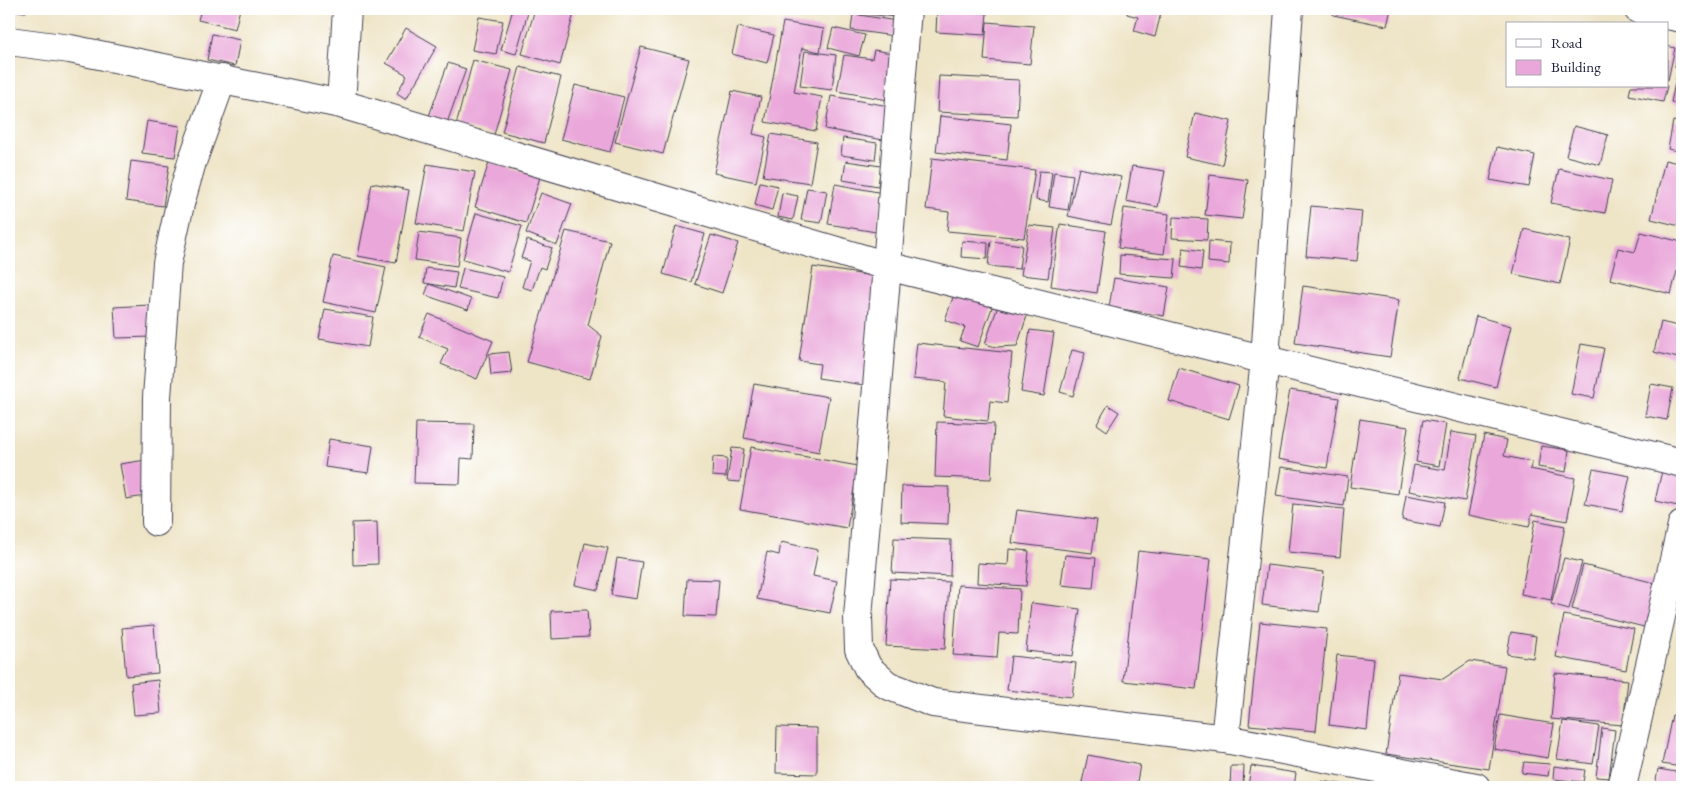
<svg xmlns="http://www.w3.org/2000/svg" width="1691" height="796" viewBox="0 0 1691 796" font-family="'EB Garamond',serif">
  <style>
    .building { fill: #eaa8da }
    .lines { fill: none; stroke-linecap: round; stroke-linejoin: round }
    .minor-casing { stroke: #413f50; stroke-width: 30 }
    .minor { stroke: #fff; stroke-width: 28 }
  </style>
  <rect width="100%" height="100%" fill="#fff"/>
  <filter id="ink" filterUnits="userSpaceOnUse"><feTurbulence type="fractalNoise" baseFrequency=".02" numOctaves="2"/><feDisplacementMap in="SourceGraphic" scale="10" xChannelSelector="R" yChannelSelector="G"/><feConvolveMatrix kernelMatrix="1 2 1 2 8 2 1 2 1" color-interpolation-filters="sRGB"/></filter>
  <filter id="wash" filterUnits="userSpaceOnUse"><feTurbulence type="fractalNoise" baseFrequency=".0096" numOctaves="4" result="noise"/><feDisplacementMap in="SourceGraphic" scale="20" xChannelSelector="R" yChannelSelector="G"/><feGaussianBlur stdDeviation="1.12" result="paint"/><feColorMatrix in="noise" values="0 0 0 0 0 0 0 0 0 0 0 0 0 0 0 0 0 1.4 0 .05"/><feComposite in="paint" operator="in"/></filter>
  <g filter="url(#wash)">
    <rect width="100%" height="100%" fill="#eee4c6"/>
    <g id="blocks">
      <!-- building -->
      <path class="building" d="M 9,9 L 27,9 L 26,12 L 9,10 Z
        M 201,9 L 240,9 L 235,29 L 198,20 Z
        M 513,9 L 529,9 L 516,54 L 501,50 Z
        M 535,9 L 561,9 L 574,13 L 560,65 L 522,54 Z
        M 843,9 L 897,9 L 896,17 L 843,12 Z
        M 1128,9 L 1162,9 L 1155,37 L 1134,31 L 1138,17 L 1127,14 Z
        M 1334,9 L 1391,9 L 1387,26 L 1333,15 Z
        M 937,10 L 987,13 L 985,35 L 936,32 Z
        M 853,14 L 897,21 L 894,36 L 851,30 Z
        M 479,17 L 503,21 L 496,54 L 472,50 Z
        M 783,22 L 824,29 L 820,52 L 802,48 L 794,92 L 822,97 L 816,131 L 765,122 Z
        M 987,22 L 1034,26 L 1030,64 L 984,60 Z
        M 738,27 L 774,35 L 767,63 L 732,54 Z
        M 406,28 L 437,46 L 406,99 L 397,93 L 407,75 L 386,63 Z
        M 833,28 L 865,35 L 859,56 L 828,48 Z
        M 212,34 L 240,40 L 235,66 L 207,60 Z
        M 1679,38 L 1682,39 L 1682,68 L 1675,67 Z
        M 1667,46 L 1675,48 L 1668,80 L 1667,80 Z
        M 641,47 L 689,59 L 663,154 L 615,142 Z
        M 874,50 L 897,54 L 888,100 L 837,91 L 844,55 L 872,59 Z
        M 805,51 L 836,55 L 832,90 L 800,86 Z
        M 473,60 L 512,70 L 494,135 L 456,125 Z
        M 448,63 L 466,69 L 447,123 L 429,116 Z
        M 520,67 L 561,77 L 544,143 L 502,132 Z
        M 1677,74 L 1682,75 L 1682,105 L 1671,102 Z
        M 939,76 L 1019,80 L 1017,116 L 937,112 Z
        M 575,85 L 624,97 L 610,152 L 561,139 Z
        M 1631,86 L 1667,86 L 1663,102 L 1629,95 Z
        M 732,91 L 761,97 L 753,134 L 766,137 L 756,182 L 714,173 Z
        M 831,96 L 889,106 L 883,140 L 825,129 Z
        M 1195,113 L 1231,121 L 1222,165 L 1185,157 Z
        M 940,116 L 1011,124 L 1007,160 L 936,152 Z
        M 147,121 L 180,126 L 175,157 L 142,153 Z
        M 1673,121 L 1682,123 L 1682,152 L 1668,149 Z
        M 1574,126 L 1608,135 L 1600,165 L 1566,156 Z
        M 771,134 L 817,142 L 810,183 L 763,176 Z
        M 843,138 L 877,143 L 875,160 L 841,155 Z
        M 1497,147 L 1535,155 L 1529,187 L 1490,180 Z
        M 932,158 L 1035,170 L 1024,238 L 947,231 L 949,212 L 926,209 Z
        M 1665,160 L 1682,164 L 1682,217 L 1680,226 L 1651,219 Z
        M 131,161 L 169,166 L 163,206 L 126,201 Z
        M 846,161 L 881,166 L 878,186 L 843,180 Z
        M 489,162 L 540,177 L 526,223 L 475,207 Z
        M 427,164 L 475,172 L 464,231 L 416,223 Z
        M 1132,166 L 1165,171 L 1158,207 L 1126,201 Z
        M 1079,168 L 1121,177 L 1111,225 L 1068,216 Z
        M 1559,169 L 1612,180 L 1605,213 L 1551,203 Z
        M 1039,171 L 1052,172 L 1048,202 L 1036,200 Z
        M 1054,172 L 1073,175 L 1068,210 L 1049,207 Z
        M 1210,175 L 1248,180 L 1242,219 L 1205,215 Z
        M 760,182 L 778,186 L 772,210 L 755,205 Z
        M 372,183 L 409,190 L 396,263 L 358,256 Z
        M 835,184 L 883,193 L 876,232 L 828,224 Z
        M 807,188 L 827,191 L 821,223 L 801,220 Z
        M 541,193 L 572,204 L 557,245 L 526,233 Z
        M 782,193 L 798,196 L 793,220 L 778,217 Z
        M 1311,206 L 1362,211 L 1357,261 L 1306,256 Z
        M 1124,208 L 1169,214 L 1164,254 L 1118,248 Z
        M 476,213 L 522,226 L 508,272 L 463,259 Z
        M 1173,217 L 1208,219 L 1207,240 L 1172,238 Z
        M 1060,224 L 1106,231 L 1097,293 L 1051,286 Z
        M 1029,225 L 1055,228 L 1048,278 L 1021,275 Z
        M 676,226 L 705,234 L 691,282 L 663,274 Z
        M 1524,229 L 1570,240 L 1560,284 L 1513,274 Z
        M 566,231 L 610,241 L 588,325 L 602,336 L 590,379 L 527,362 Z
        M 419,232 L 461,238 L 457,266 L 415,260 Z
        M 1641,232 L 1682,242 L 1682,252 L 1671,294 L 1610,279 L 1618,248 L 1635,252 Z
        M 711,235 L 738,243 L 722,293 L 695,284 Z
        M 527,240 L 552,248 L 545,269 L 540,267 L 532,290 L 522,287 L 530,261 L 521,258 Z
        M 962,241 L 988,243 L 987,259 L 961,257 Z
        M 991,241 L 1022,245 L 1019,269 L 988,266 Z
        M 1209,241 L 1230,243 L 1229,264 L 1208,262 Z
        M 1183,248 L 1203,251 L 1201,270 L 1181,267 Z
        M 1120,255 L 1176,259 L 1174,278 L 1119,274 Z
        M 333,256 L 386,267 L 376,313 L 323,302 Z
        M 813,267 L 880,277 L 864,385 L 818,378 L 820,364 L 799,361 Z
        M 426,268 L 457,272 L 454,288 L 424,283 Z
        M 463,268 L 503,277 L 498,298 L 458,289 Z
        M 1114,278 L 1169,287 L 1164,316 L 1109,307 Z
        M 429,284 L 471,299 L 468,310 L 425,295 Z
        M 1303,286 L 1399,300 L 1390,357 L 1295,343 Z
        M 956,289 L 994,302 L 978,347 L 960,341 L 965,327 L 945,320 Z
        M 1000,300 L 1029,310 L 1017,346 L 996,347 L 985,344 Z
        M 150,305 L 152,337 L 116,338 L 114,307 Z
        M 325,309 L 373,317 L 368,347 L 319,339 Z
        M 429,314 L 493,341 L 477,379 L 441,364 L 448,349 L 419,337 Z
        M 1476,316 L 1511,326 L 1496,387 L 1460,378 Z
        M 1661,322 L 1682,327 L 1682,340 L 1678,358 L 1654,352 Z
        M 1030,330 L 1054,333 L 1044,396 L 1021,392 Z
        M 917,343 L 1012,353 L 1007,403 L 990,401 L 988,421 L 943,416 L 946,382 L 913,379 Z
        M 1581,344 L 1604,348 L 1594,398 L 1571,394 Z
        M 1072,350 L 1085,353 L 1073,396 L 1060,392 Z
        M 509,352 L 512,373 L 491,375 L 489,354 Z
        M 1179,368 L 1239,386 L 1229,419 L 1169,401 Z
        M 754,384 L 829,397 L 819,452 L 744,438 Z
        M 1651,384 L 1673,388 L 1667,420 L 1645,416 Z
        M 1290,390 L 1339,398 L 1327,468 L 1278,459 Z
        M 1108,405 L 1119,412 L 1107,431 L 1097,424 Z
        M 1360,419 L 1408,427 L 1398,494 L 1350,487 Z
        M 1423,420 L 1446,424 L 1439,466 L 1416,462 Z
        M 937,422 L 994,424 L 991,479 L 935,477 Z
        M 416,423 L 474,424 L 473,459 L 461,458 L 460,484 L 414,483 Z
        M 1451,432 L 1476,436 L 1465,501 L 1409,491 L 1414,465 L 1445,470 Z
        M 1484,435 L 1507,440 L 1504,456 L 1532,462 L 1530,469 L 1575,478 L 1567,521 L 1532,514 L 1529,527 L 1468,515 Z
        M 329,439 L 373,446 L 369,473 L 325,467 Z
        M 1541,446 L 1569,450 L 1566,472 L 1538,467 Z
        M 751,447 L 858,466 L 847,528 L 740,509 Z
        M 732,448 L 744,449 L 740,482 L 727,481 Z
        M 713,457 L 727,458 L 726,477 L 712,476 Z
        M 146,460 L 152,495 L 126,499 L 120,464 Z
        M 1281,467 L 1348,477 L 1344,506 L 1276,496 Z
        M 1593,469 L 1630,476 L 1622,511 L 1585,504 Z
        M 1662,471 L 1682,476 L 1682,487 L 1678,506 L 1655,501 Z
        M 902,486 L 949,487 L 948,524 L 901,522 Z
        M 1406,495 L 1445,502 L 1440,527 L 1402,520 Z
        M 1293,504 L 1344,509 L 1340,557 L 1288,552 Z
        M 1017,510 L 1097,520 L 1092,553 L 1012,543 Z
        M 1535,520 L 1565,526 L 1551,600 L 1521,594 Z
        M 377,522 L 378,564 L 353,565 L 352,523 Z
        M 894,538 L 951,540 L 950,576 L 892,573 Z
        M 781,542 L 818,550 L 813,576 L 837,581 L 830,613 L 757,599 L 767,552 L 779,555 Z
        M 585,543 L 608,548 L 598,590 L 575,585 Z
        M 1009,549 L 1029,551 L 1026,586 L 977,583 L 978,563 L 1008,565 Z
        M 1138,551 L 1211,559 L 1196,689 L 1123,681 Z
        M 1065,555 L 1096,558 L 1093,588 L 1061,585 Z
        M 617,558 L 642,562 L 636,599 L 611,595 Z
        M 1564,558 L 1582,562 L 1569,609 L 1551,604 Z
        M 1267,565 L 1324,572 L 1319,612 L 1262,605 Z
        M 1583,565 L 1659,584 L 1648,628 L 1572,609 Z
        M 687,579 L 719,580 L 716,617 L 685,616 Z
        M 890,579 L 949,582 L 945,649 L 886,646 Z
        M 958,585 L 1020,589 L 1018,634 L 999,633 L 997,658 L 953,655 Z
        M 1031,603 L 1080,609 L 1073,656 L 1026,651 Z
        M 587,610 L 589,637 L 552,639 L 551,611 Z
        M 1564,615 L 1634,629 L 1626,670 L 1556,657 Z
        M 1260,622 L 1327,629 L 1316,731 L 1249,725 Z
        M 154,625 L 158,673 L 126,676 L 122,628 Z
        M 1511,632 L 1536,636 L 1533,658 L 1507,654 Z
        M 1337,655 L 1374,659 L 1367,730 L 1329,725 Z
        M 1011,656 L 1076,663 L 1072,697 L 1007,690 Z
        M 1470,661 L 1505,666 L 1489,769 L 1386,754 L 1398,673 L 1443,679 Z
        M 1555,673 L 1628,680 L 1623,725 L 1551,719 Z
        M 158,680 L 161,713 L 134,715 L 131,683 Z
        M 1500,715 L 1554,724 L 1548,758 L 1494,749 Z
        M 1672,715 L 1682,717 L 1682,767 L 1662,764 Z
        M 1563,721 L 1599,726 L 1593,764 L 1557,759 Z
        M 777,727 L 817,728 L 817,774 L 776,773 Z
        M 1602,728 L 1615,730 L 1609,778 L 1596,777 Z
        M 1088,755 L 1140,765 L 1136,787 L 1081,787 Z
        M 1524,762 L 1550,764 L 1548,776 L 1522,773 Z
        M 1231,766 L 1244,766 L 1243,787 L 1230,787 Z
        M 1251,766 L 1296,773 L 1294,787 L 1248,787 Z
        M 1554,766 L 1585,770 L 1583,782 L 1553,779 Z
        M 1658,769 L 1682,773 L 1682,787 L 1655,787 Z
        M 1321,781 L 1353,786 L 1353,787 L 1320,787 Z"/>
    </g>
  </g>
  <g filter="url(#ink)">
    <use href="#blocks" fill-opacity="0" stroke="#413f50" stroke-width="1"/>
    <g class="lines">
      <defs>
        <path id="minor" d="M 907,9 L 887,266 L 858,617 L 859,649 L 868,668 L 887,685 L 933,703 L 1225,739 L 1476,787
          M 1638,9 L 1682,18
          M 9,41 L 70,49 L 341,104 L 887,266 L 1682,463
          M 341,104 L 347,9
          M 156,522 L 157,397 L 167,263 L 180,204 L 192,162 L 222,79
          M 1225,739 L 1265,359 L 1289,9
          M 1622,787 L 1682,525"/>
      </defs>
      <!-- minor casing -->
      <use href="#minor" class="minor-casing"/>
      <!-- minor -->
      <use href="#minor" class="minor"/>
    </g>
  </g>
  <!-- margin -->
  <rect width="1691" height="796" fill="none" stroke="#fff" stroke-width="30"/>
  <!-- legend -->
  <rect x="1506" y="22" width="162" height="65" fill="#ffffff" stroke="#a7a7b1"/>
  <rect x="1516" y="39" width="25" height="8" fill="#ffffff" stroke="#a7a7b1"/>
  <text x="1551" y="48" font-size="15" fill="#22223b">Road</text>
  <rect x="1516" y="60" width="25" height="15" fill="#eaa8da" stroke="#a7a7b1"/>
  <text x="1551" y="72" font-size="15" fill="#22223b">Building</text>
</svg>
